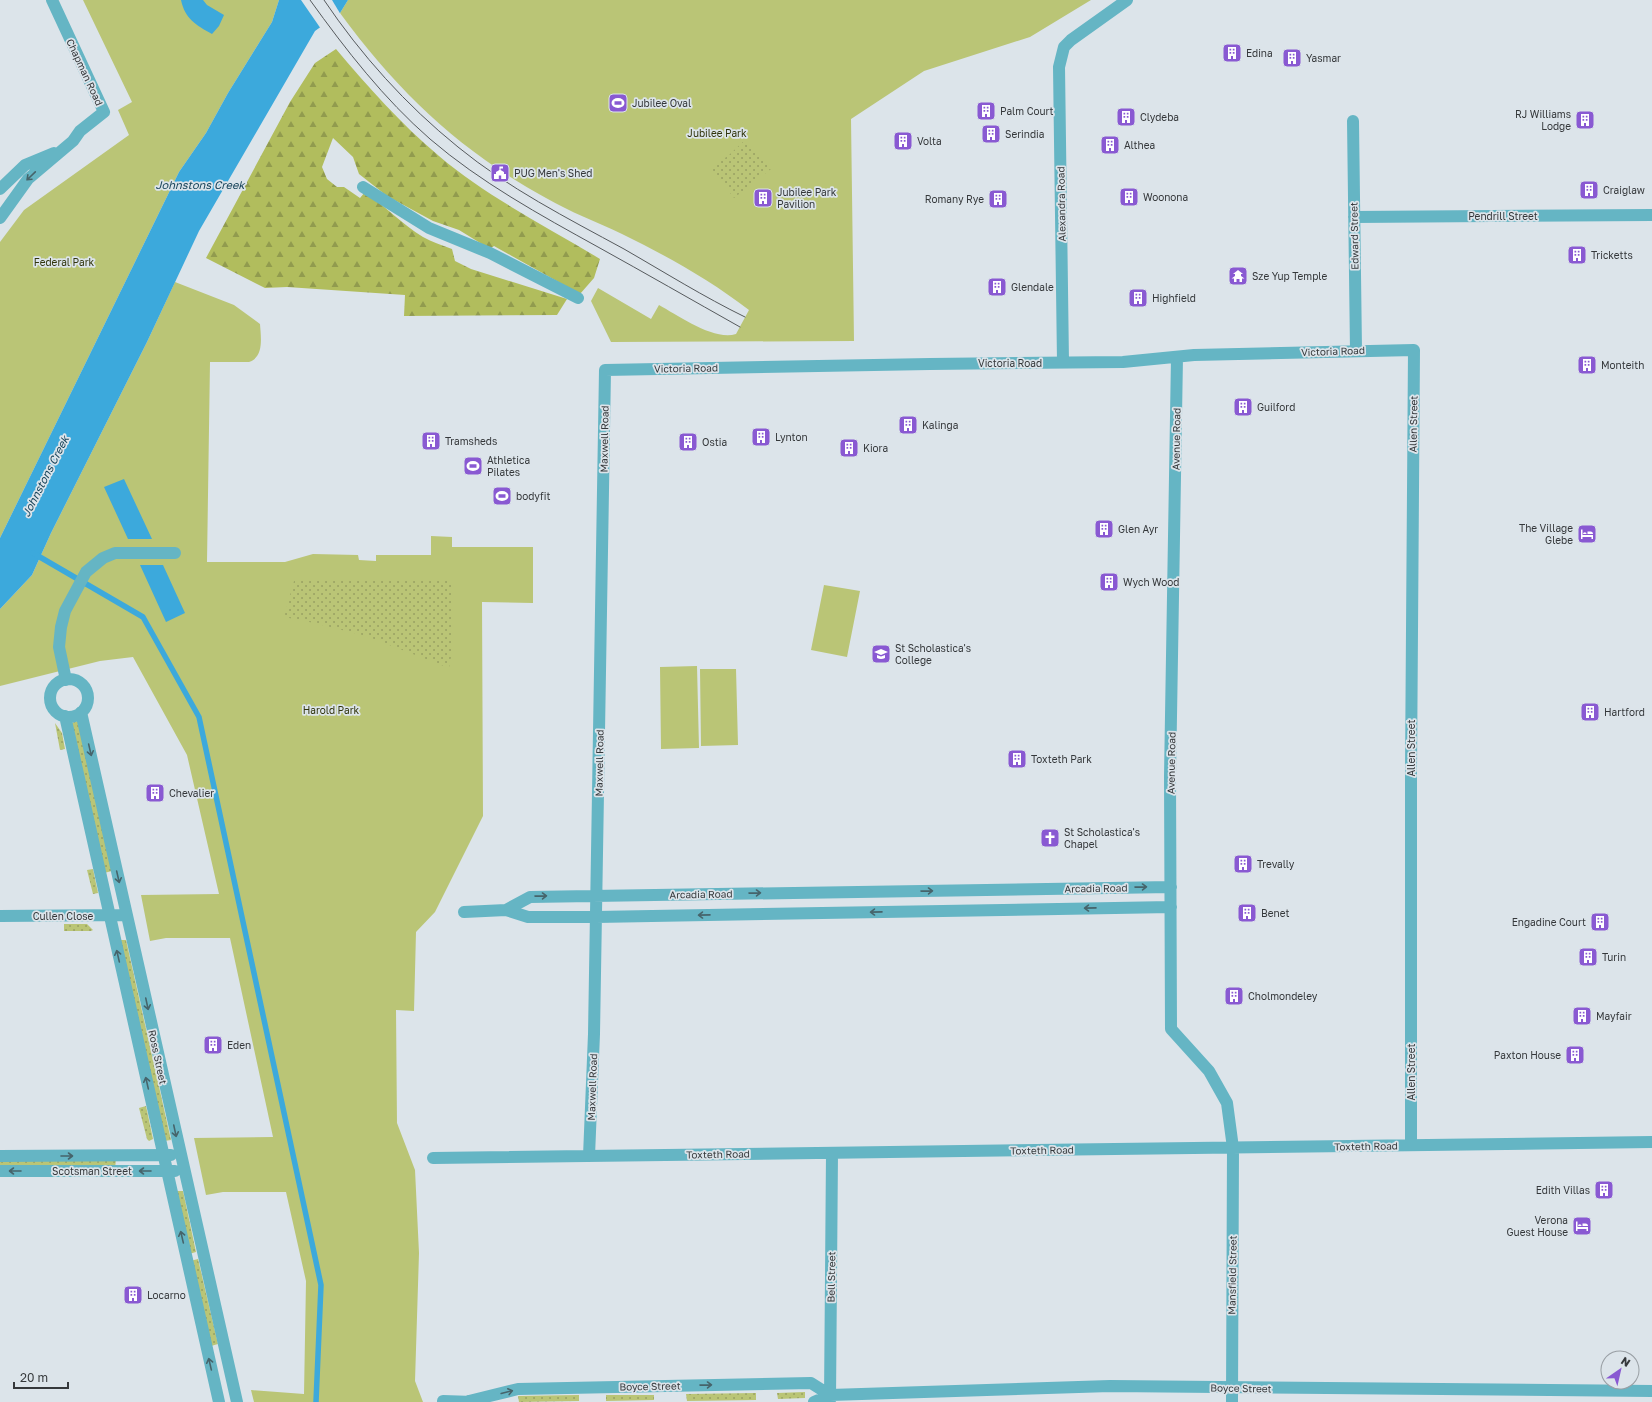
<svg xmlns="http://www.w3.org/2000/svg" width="1652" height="1402" viewBox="0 0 1652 1402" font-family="'Golos Text',sans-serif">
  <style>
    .forest { fill: url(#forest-firs) }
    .park { fill: #bac576 }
    .garden { fill: url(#garden-dots) }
    .water { fill: #3ca9dc }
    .pier { fill: #dce4ea }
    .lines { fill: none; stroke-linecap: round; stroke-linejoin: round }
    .stream { stroke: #3ca9dc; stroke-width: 5.5 }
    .street { stroke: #65b5c4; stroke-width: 12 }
    .tram { stroke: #565a5d; stroke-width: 1 }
    .oneway { stroke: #46646b }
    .labels { text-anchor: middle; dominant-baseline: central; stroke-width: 3.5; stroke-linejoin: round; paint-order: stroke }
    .poi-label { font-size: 10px; fill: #35383b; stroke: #dce4ea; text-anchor: start }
    .street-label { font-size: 10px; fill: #35383b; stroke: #dce4ea }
    .park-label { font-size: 10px; fill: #31350c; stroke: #dce4ea }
    .water-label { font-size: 11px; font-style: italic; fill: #18445a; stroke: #dce4ea }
  </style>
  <defs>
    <pattern id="forest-firs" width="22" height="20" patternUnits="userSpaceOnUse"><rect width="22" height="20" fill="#b1bd5d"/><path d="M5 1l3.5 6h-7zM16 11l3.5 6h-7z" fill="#919b4e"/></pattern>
    <pattern id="garden-dots" width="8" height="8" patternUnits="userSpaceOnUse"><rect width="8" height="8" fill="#bac576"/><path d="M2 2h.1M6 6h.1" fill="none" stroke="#98a162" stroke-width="1.8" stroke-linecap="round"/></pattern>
  </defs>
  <rect width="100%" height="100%" fill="#dce4ea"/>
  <!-- forest -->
  <path class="forest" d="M 336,49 C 368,87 401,124 439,156 C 487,197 546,226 600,259 L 594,278 L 580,294 L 494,246 L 490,249 L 459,230 L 433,221 L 387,196 L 359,174 L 353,157 L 333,138 L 322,167 L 327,179 L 337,187 L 344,187 L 360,198 L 365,192 C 385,206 402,224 423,237 C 432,242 442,245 452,249 L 455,261 L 471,269 L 567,299 L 557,315 L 404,316 L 405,295 L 287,287 L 265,288 L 206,258 L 290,102 L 315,63 Z"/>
  <!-- park -->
  <path class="park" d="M 83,0 L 279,0 L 272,22 L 228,93 L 206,133 L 179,172 L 0,538 L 0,242 L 24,210 L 129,135 L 118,110 L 132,102 Z
    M 348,0 L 1091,0 L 1030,37 L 924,71 L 851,119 L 854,341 L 611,342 L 591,301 L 598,288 L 651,319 L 659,305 C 679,316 714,341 736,334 L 749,310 C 710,280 667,256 622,234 C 597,222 570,212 546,198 C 460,151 398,92 340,13 Z
    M 175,282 L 234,305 L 260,324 C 261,338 264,357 249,362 L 210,362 L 207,562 L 285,562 L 313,554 L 358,555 L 359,560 L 376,561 L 376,555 L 431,555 L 431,536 L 452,537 L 452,547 L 533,547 L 533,603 L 482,602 L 483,816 L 435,912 L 416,932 L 414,1011 L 396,1010 L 397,1123 L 415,1170 L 419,1253 L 415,1381 L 423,1402 L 254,1402 L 251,1390 L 304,1394 L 306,1281 L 286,1192 L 223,1192 L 206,1195 L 194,1138 L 273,1137 L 230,938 L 166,938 L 150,941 L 141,895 L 219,894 L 187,755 L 133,657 L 100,661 L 0,686 L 0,609 L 32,575 L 51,533 L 147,342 Z
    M 824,585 L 860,591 L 847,657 L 811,650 Z
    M 697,666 L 699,748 L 661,749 L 660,667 Z
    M 700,669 L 736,669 L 738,745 L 701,746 Z"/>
  <!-- garden -->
  <path class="garden" d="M 745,140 L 771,169 L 734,198 L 711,168 L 729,155 Z
    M 452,580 L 451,657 L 449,668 L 366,636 L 314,623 L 284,617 L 294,581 Z
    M 79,721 L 112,871 L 104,873 L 71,723 Z
    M 55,723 L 62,733 L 65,749 L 60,750 Z
    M 93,869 L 98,893 L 93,894 L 87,870 Z
    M 64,924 L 87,924 L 93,930 L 91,931 L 64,931 Z
    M 119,940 L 126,940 L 171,1140 L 164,1141 Z
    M 146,1106 L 153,1139 L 149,1141 L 147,1139 L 139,1108 Z
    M 0,1160 L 116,1160 L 115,1168 L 0,1168 Z
    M 174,1191 L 183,1191 L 196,1252 L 189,1254 Z
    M 198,1259 L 218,1344 L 211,1346 L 190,1261 Z
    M 805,1392 L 805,1398 L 778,1399 L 777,1393 Z
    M 756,1393 L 756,1400 L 687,1401 L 686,1394 Z
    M 579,1395 L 579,1401 L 519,1402 L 518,1396 Z
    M 606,1395 L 654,1395 L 654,1400 L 606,1401 Z"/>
  <!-- water -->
  <path class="water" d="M 181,0 L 203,0 L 207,5 L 224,15 L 219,26 L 212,34 C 196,25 185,19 181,0 Z
    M 279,0 L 348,0 L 340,13 L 315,31 L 199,231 L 147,342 L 51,533 L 32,575 L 0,609 L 0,538 L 179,172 L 206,133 L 228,93 L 272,22 Z
    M 124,479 L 152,539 L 128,539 L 104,487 Z
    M 140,565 L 163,565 L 185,613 L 166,622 Z"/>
  <!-- pier -->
  <path class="pier" d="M 301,0 L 332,0 L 341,15 L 321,29 Z"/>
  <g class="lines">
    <!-- stream -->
    <path class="stream" d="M 33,553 L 143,617 L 199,717 L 321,1285 L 316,1402"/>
    <!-- street -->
    <path class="street" d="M 1353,121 L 1356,350
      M 363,187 L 429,228 L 490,253 L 578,298
      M 0,189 L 25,165 L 54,153
      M 1354,217 L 1652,215
      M 0,218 L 28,179 L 73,141 L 80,131 L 104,112 L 52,0
      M 1177,357 L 1170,776 L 1171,1029 L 1209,1071 L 1227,1103 L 1233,1148 L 1232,1402
      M 1063,362 L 1059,67 L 1064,47 L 1071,40 L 1127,0
      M50 698a19 19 0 1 1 38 0a19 19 0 1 1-38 0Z
      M 66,680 L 59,647 L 61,627 L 65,611 L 86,572 L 103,558 L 115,553 L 175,553
      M 81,712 L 237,1402
      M 65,716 L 219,1402
      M 506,910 L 530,897 L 1171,887
      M 464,912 L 506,910 L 528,917 L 596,917 L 1171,907
      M 0,916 L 127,915
      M 0,1156 L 171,1155
      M 589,1156 L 594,1034 L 605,370 L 930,364 L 1123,362 L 1194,355 L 1414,350 L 1411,771 L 1411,1145
      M 433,1158 L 1652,1142
      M 0,1171 L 175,1171
      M 830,1400 L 832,1153
      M 443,1401 L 473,1402
      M 469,1401 L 518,1389 L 811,1383 L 830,1395
      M 814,1402 L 830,1395 L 1110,1386 L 1652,1391"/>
    <!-- tram -->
    <path class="tram" d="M 310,0 C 346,50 384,99 430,139 C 480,182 540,215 598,247 C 645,273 692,300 740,327
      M 324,0 C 361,55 406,105 458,147 C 508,188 567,218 624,249 C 664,272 704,297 745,317"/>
  </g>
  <!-- one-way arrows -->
  <defs><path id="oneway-shaft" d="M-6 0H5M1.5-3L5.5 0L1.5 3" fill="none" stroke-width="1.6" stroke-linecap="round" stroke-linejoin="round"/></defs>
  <g class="oneway">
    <use href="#oneway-shaft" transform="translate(31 176) rotate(136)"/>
    <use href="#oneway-shaft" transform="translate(90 750) rotate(77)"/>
    <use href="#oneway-shaft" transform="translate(118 877) rotate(77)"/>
    <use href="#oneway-shaft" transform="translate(1141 887) rotate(-1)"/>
    <use href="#oneway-shaft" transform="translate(927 891) rotate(-1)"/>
    <use href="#oneway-shaft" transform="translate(755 893) rotate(-1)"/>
    <use href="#oneway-shaft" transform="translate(541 896) rotate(-1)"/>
    <use href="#oneway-shaft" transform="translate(1090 908) rotate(179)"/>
    <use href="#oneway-shaft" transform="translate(876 912) rotate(179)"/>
    <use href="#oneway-shaft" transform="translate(704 915) rotate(179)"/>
    <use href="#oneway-shaft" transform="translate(118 956) rotate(-103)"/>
    <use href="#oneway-shaft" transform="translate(147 1004) rotate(78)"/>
    <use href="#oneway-shaft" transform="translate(147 1083) rotate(-103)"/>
    <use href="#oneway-shaft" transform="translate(175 1131) rotate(78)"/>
    <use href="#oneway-shaft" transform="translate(67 1156)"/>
    <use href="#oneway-shaft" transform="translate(15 1171) rotate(-180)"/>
    <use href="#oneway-shaft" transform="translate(145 1171) rotate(-180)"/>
    <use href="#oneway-shaft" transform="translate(182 1237) rotate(-103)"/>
    <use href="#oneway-shaft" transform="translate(210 1364) rotate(-103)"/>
    <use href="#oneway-shaft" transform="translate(706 1385) rotate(-1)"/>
    <use href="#oneway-shaft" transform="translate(507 1392) rotate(-14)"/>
  </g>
  <!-- icons -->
  <defs>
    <symbol id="building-square" viewBox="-11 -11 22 22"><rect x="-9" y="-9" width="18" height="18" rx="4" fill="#8959d2" stroke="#dce4ea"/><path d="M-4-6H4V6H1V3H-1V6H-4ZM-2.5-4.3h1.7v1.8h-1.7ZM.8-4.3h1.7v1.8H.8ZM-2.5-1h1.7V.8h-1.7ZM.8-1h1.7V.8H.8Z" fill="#fff"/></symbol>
    <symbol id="stadium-square" viewBox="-11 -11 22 22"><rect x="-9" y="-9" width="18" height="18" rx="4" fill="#8959d2" stroke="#dce4ea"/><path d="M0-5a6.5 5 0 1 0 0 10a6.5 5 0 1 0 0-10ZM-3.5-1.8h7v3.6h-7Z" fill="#fff"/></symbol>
    <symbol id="civic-square" viewBox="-11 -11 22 22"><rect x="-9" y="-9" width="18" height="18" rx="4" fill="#8959d2" stroke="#dce4ea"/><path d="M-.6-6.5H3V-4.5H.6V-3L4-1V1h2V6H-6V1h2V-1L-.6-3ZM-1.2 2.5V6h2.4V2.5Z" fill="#fff"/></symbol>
    <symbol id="temple-square" viewBox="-11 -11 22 22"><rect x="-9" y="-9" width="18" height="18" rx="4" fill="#8959d2" stroke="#dce4ea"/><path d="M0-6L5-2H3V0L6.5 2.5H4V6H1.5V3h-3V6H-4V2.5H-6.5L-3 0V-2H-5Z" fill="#fff"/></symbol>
    <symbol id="hotel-square" viewBox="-11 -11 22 22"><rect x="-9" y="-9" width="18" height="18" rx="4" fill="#8959d2" stroke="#dce4ea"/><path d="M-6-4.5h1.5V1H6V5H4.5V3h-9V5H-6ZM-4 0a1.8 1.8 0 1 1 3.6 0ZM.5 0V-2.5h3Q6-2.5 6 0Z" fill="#fff"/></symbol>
    <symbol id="school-square" viewBox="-11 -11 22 22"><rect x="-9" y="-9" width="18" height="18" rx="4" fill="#8959d2" stroke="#dce4ea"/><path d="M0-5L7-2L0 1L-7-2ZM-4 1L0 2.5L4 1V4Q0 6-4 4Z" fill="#fff"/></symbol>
    <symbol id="church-square" viewBox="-11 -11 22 22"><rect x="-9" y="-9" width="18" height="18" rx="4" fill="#8959d2" stroke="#dce4ea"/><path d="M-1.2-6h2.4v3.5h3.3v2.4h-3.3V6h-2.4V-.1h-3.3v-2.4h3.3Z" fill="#fff"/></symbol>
  </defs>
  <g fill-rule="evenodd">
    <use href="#building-square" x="1221" y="42" width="22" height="22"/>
    <use href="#building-square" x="1281" y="47" width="22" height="22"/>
    <use href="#stadium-square" x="607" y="92" width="22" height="22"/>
    <use href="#building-square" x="975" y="100" width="22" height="22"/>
    <use href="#building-square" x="1115" y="106" width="22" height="22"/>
    <use href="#building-square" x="1574" y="109" width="22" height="22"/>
    <use href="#building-square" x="980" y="123" width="22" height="22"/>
    <use href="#building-square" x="892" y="130" width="22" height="22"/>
    <use href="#building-square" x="1099" y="134" width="22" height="22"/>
    <use href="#civic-square" x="489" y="162" width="22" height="22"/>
    <use href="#building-square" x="1578" y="179" width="22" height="22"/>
    <use href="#building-square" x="1118" y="186" width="22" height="22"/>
    <use href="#building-square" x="752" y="187" width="22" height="22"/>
    <use href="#building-square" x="987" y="188" width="22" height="22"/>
    <use href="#building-square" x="1566" y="244" width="22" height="22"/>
    <use href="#temple-square" x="1227" y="265" width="22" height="22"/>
    <use href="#building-square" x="986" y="276" width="22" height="22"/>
    <use href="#building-square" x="1127" y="287" width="22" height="22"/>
    <use href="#building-square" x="1576" y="354" width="22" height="22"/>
    <use href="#building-square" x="1232" y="396" width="22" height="22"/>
    <use href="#building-square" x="897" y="414" width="22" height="22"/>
    <use href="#building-square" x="750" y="426" width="22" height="22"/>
    <use href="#building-square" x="420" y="430" width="22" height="22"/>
    <use href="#building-square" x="677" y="431" width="22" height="22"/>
    <use href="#building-square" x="838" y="437" width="22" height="22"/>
    <use href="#stadium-square" x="462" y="455" width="22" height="22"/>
    <use href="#stadium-square" x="491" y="485" width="22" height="22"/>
    <use href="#building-square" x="1093" y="518" width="22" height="22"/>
    <use href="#hotel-square" x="1576" y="523" width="22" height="22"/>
    <use href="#building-square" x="1098" y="571" width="22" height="22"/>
    <use href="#school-square" x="870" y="643" width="22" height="22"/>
    <use href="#building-square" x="1579" y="701" width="22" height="22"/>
    <use href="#building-square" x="1006" y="748" width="22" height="22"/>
    <use href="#building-square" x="144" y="782" width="22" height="22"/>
    <use href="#church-square" x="1039" y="827" width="22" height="22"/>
    <use href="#building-square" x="1232" y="853" width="22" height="22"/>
    <use href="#building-square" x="1236" y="902" width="22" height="22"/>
    <use href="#building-square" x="1589" y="911" width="22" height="22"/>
    <use href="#building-square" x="1577" y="946" width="22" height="22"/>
    <use href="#building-square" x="1223" y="985" width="22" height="22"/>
    <use href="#building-square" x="1571" y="1005" width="22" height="22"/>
    <use href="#building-square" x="202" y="1034" width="22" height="22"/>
    <use href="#building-square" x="1564" y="1044" width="22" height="22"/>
    <use href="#building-square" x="1593" y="1179" width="22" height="22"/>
    <use href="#hotel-square" x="1571" y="1215" width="22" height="22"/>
    <use href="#building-square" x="122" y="1284" width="22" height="22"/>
  </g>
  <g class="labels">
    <!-- poi labels -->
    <g class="poi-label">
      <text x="1246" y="53">Edina</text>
      <text x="1306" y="58">Yasmar</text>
      <text x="632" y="103">Jubilee Oval</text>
      <text x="1000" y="111">Palm Court</text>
      <text x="1571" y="114" text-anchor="end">RJ Williams<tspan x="1571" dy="12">Lodge</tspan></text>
      <text x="1140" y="117">Clydeba</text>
      <text x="1005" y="134">Serindia</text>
      <text x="917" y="141">Volta</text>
      <text x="1124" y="145">Althea</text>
      <text x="514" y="173">PUG Men's Shed</text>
      <text x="1603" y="190">Craiglaw</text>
      <text x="777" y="192">Jubilee Park<tspan x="777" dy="12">Pavilion</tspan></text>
      <text x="1143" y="197">Woonona</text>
      <text x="984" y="199" text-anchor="end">Romany Rye</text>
      <text x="1591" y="255">Tricketts</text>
      <text x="1252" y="276">Sze Yup Temple</text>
      <text x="1011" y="287">Glendale</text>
      <text x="1152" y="298">Highfield</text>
      <text x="1601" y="365">Monteith</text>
      <text x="1257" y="407">Guilford</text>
      <text x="922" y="425">Kalinga</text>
      <text x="775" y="437">Lynton</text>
      <text x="445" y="441">Tramsheds</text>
      <text x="702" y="442">Ostia</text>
      <text x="863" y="448">Kiora</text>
      <text x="487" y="460">Athletica<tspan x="487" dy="12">Pilates</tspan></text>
      <text x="516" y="496">bodyfit</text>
      <text x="1573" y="528" text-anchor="end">The Village<tspan x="1573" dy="12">Glebe</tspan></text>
      <text x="1118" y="529">Glen Ayr</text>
      <text x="1123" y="582">Wych Wood</text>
      <text x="895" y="648">St Scholastica's<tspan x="895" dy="12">College</tspan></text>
      <text x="1604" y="712">Hartford</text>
      <text x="1031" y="759">Toxteth Park</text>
      <text x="169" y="793">Chevalier</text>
      <text x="1064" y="832">St Scholastica's<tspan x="1064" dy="12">Chapel</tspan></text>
      <text x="1257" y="864">Trevally</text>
      <text x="1261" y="913">Benet</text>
      <text x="1586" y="922" text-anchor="end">Engadine Court</text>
      <text x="1602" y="957">Turin</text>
      <text x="1248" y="996">Cholmondeley</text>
      <text x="1596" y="1016">Mayfair</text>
      <text x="227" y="1045">Eden</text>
      <text x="1561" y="1055" text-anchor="end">Paxton House</text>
      <text x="1590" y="1190" text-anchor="end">Edith Villas</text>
      <text x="1568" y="1220" text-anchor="end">Verona<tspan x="1568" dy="12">Guest House</tspan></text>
      <text x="147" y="1295">Locarno</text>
    </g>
    <!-- street labels -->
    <g class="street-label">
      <text transform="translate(85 72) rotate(65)">Chapman Road</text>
      <text transform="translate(1061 204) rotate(-91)">Alexandra Road</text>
      <text x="1503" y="216">Pendrill Street</text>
      <text transform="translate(1354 236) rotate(-91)">Edward Street</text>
      <text transform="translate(1333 351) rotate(-2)">Victoria Road</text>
      <text x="1010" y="363">Victoria Road</text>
      <text transform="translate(686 368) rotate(-1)">Victoria Road</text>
      <text transform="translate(1413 424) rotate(-89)">Allen Street</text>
      <text transform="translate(604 439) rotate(-89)">Maxwell Road</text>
      <text transform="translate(1176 439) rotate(-89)">Avenue Road</text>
      <text transform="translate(1411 748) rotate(-90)">Allen Street</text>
      <text transform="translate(599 763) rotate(-89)">Maxwell Road</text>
      <text transform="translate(1171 763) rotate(-89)">Avenue Road</text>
      <text transform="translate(1096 888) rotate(-1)">Arcadia Road</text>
      <text transform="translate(701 894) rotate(-1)">Arcadia Road</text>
      <text x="63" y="916">Cullen Close</text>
      <text transform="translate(158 1057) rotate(78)">Ross Street</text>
      <text transform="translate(1411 1072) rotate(-90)">Allen Street</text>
      <text transform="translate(592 1087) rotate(-88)">Maxwell Road</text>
      <text transform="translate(1366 1146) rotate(-1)">Toxteth Road</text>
      <text transform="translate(1042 1150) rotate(-1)">Toxteth Road</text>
      <text transform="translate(718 1154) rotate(-1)">Toxteth Road</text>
      <text x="92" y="1171">Scotsman Street</text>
      <text transform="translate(1232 1275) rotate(-89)">Mansfield Street</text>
      <text transform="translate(831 1277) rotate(-89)">Bell Street</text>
      <text transform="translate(650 1386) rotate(-1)">Boyce Street</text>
      <text transform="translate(1241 1388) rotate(1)">Boyce Street</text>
    </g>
    <!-- park labels -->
    <g class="park-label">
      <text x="717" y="133">Jubilee Park</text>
      <text x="64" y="262">Federal Park</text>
      <text x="331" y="710">Harold Park</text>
    </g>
    <!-- water labels -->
    <g class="water-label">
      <text x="200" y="184">Johnstons Creek</text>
      <text transform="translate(45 476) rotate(-63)">Johnstons Creek</text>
    </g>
  </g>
  <!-- north arrow -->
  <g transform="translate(1620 1370) rotate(34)"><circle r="19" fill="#dce4ea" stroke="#999fa4"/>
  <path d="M0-3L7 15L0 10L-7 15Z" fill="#8959d2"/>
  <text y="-6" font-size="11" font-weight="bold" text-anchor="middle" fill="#35383b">N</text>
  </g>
  <!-- scale -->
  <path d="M14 1382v6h54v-6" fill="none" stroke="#35383b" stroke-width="2"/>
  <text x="20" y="1382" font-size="12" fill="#35383b" stroke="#dce4ea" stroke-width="3" paint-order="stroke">20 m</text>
</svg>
